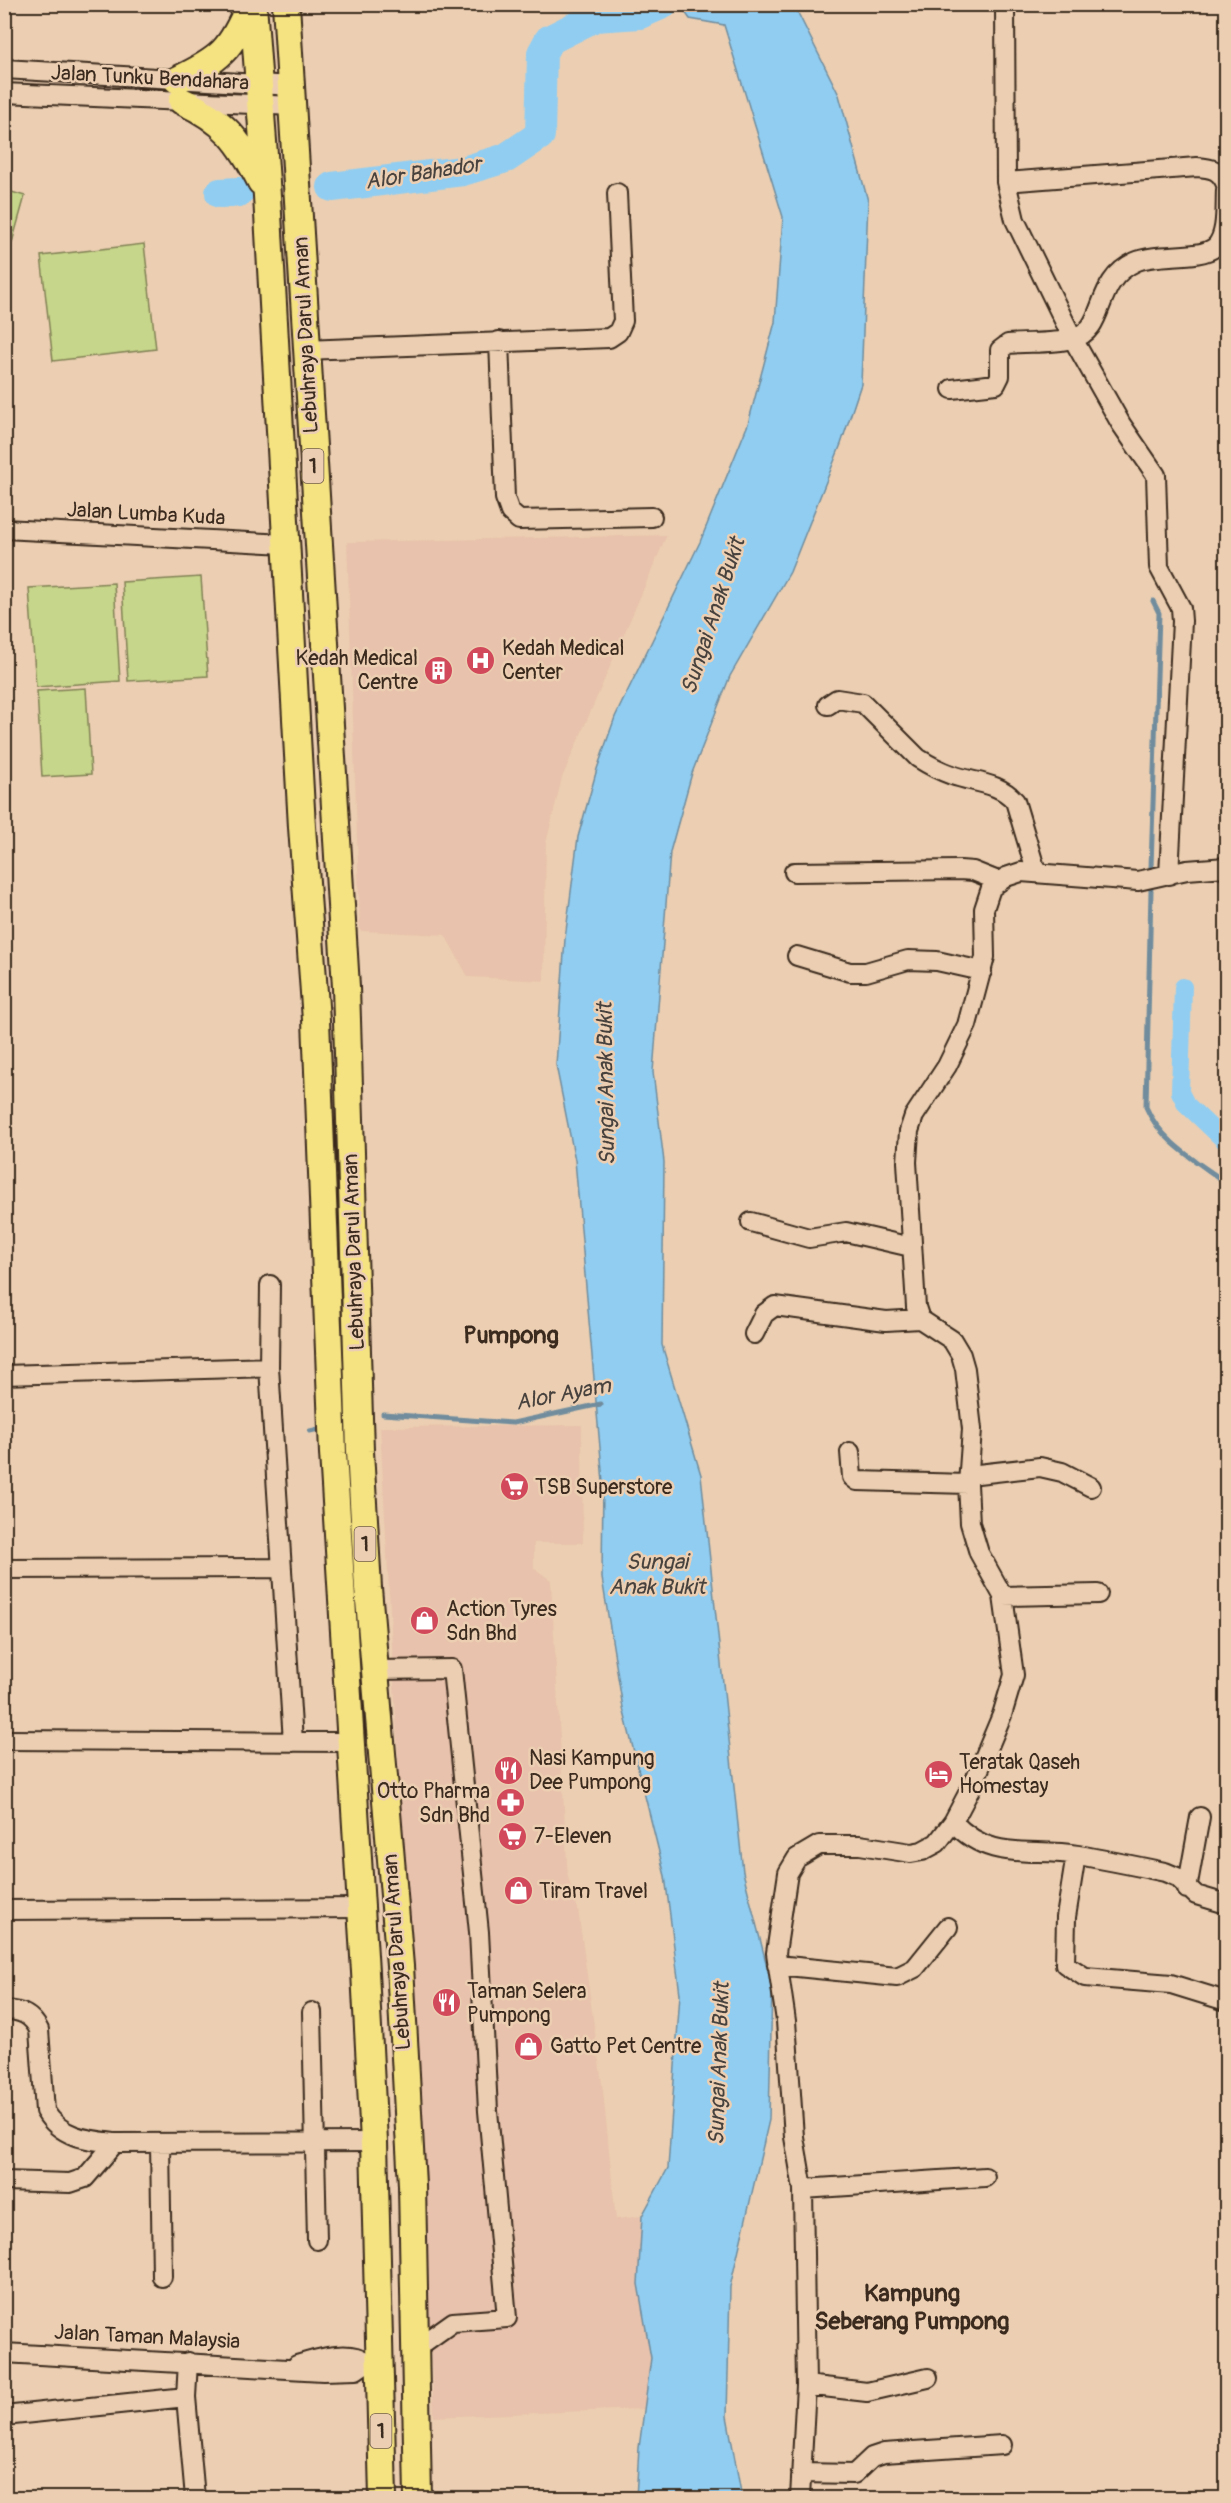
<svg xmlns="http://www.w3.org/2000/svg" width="1231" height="2503" viewBox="0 0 1231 2503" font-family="Pangolin,sans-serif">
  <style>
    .built { fill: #e8c2ac }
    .green { fill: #c6d68a; stroke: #808054; stroke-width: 1.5 }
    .water { fill: #91cdf1; stroke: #6f8c9d; stroke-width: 1.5 }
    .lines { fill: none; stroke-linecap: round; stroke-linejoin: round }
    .stream { stroke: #6f8c9d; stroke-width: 5 }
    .canal { stroke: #91cdf1; stroke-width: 18 }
    .river { stroke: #91cdf1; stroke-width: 30 }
    .minor-casing { stroke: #3b2a1e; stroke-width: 22 }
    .highway-casing { stroke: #3b2a1e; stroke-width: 30 }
    .minor { stroke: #eccfb2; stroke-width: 18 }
    .highway { stroke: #f5e382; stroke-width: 26 }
    .labels { text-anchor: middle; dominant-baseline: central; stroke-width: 5; stroke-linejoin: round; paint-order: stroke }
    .shield { fill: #eccfb2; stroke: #705c4a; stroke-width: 1.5 }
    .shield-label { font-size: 20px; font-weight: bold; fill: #3b2a1e }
    .street-label { font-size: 21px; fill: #3b2a1e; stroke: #eccfb2 }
    .poi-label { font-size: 21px; fill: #3b2a1e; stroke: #eccfb2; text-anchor: start }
    .water-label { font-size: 22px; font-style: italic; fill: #48423e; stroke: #eccfb2 }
    .quarter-label { font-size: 24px; font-weight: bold; fill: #3b2a1e; stroke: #eccfb2 }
  </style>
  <rect width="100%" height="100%" fill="#eccfb2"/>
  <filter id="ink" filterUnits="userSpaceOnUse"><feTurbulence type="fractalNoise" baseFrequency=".0167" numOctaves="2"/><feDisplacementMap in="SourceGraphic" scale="12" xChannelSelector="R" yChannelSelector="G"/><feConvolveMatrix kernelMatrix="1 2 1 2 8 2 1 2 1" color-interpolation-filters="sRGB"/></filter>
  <g filter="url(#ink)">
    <!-- built -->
    <path class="built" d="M 667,535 L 562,778 L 546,844 L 544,981 L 468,977 L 445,935 L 360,931 L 347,542 Z
      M 582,1425 L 583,1543 L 534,1543 L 534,1568 L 551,1580 L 568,1877 L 578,1909 L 603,2090 L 616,2219 L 642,2216 L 638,2284 L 651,2358 L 644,2409 L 434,2417 L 380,1427 Z"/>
    <!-- green -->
    <path class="green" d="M 5,190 L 25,196 L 8,257 L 5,256 Z
      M 144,244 L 156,349 L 53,361 L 41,256 Z
      M 201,577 L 208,676 L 128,681 L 122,582 Z
      M 114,583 L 120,681 L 36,687 L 29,588 Z
      M 86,688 L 91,774 L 42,777 L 37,691 Z"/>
    <!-- water -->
    <path class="water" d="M 680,5 L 794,5 L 839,95 L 868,201 L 861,384 L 841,444 L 790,572 L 730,676 L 692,773 L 670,852 L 653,1072 L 664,1162 L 662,1345 L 701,1475 L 743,1872 L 772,1986 L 769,2120 L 730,2287 L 727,2416 L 742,2498 L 636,2498 L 639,2448 L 651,2358 L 638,2284 L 642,2216 L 668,2168 L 680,1994 L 665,1876 L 623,1708 L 602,1578 L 603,1482 L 575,1160 L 556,1065 L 565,939 L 578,837 L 597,769 L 615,717 L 700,542 L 748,424 L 775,322 L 783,217 L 724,25 L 690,19 Z"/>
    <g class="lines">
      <!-- stream -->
      <path class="stream" d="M 1151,868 L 1159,613 L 1153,601
        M 1151,890 L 1146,1107 C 1160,1141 1198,1162 1226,1183
        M 383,1414 L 513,1423 L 601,1404
        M 310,1431 L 319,1429"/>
      <!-- canal -->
      <path class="canal" d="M 1183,987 L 1180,1092 L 1186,1104 L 1226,1142"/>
      <!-- river -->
      <path class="river" d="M 332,187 L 463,171 L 506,158 L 540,135 L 542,53 L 549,40 L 595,17 L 640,14 L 663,4
        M 220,193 L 239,192"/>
      <defs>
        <path id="minor" d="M 1005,4 L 1006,182 L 1015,220 L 1073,339 L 1121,424 L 1156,475 L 1159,567 L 1181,608 L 1182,621 L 1169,875
          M 4,69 L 292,86
          M 4,93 L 294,106
          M 1006,182 L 1197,167 C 1212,168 1221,170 1226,185
          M 499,341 L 505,498 L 510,512 L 519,520 L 652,517
          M 305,350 L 609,338 L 618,332 L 623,321 L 617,193
          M 952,389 L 996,384 L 1000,376 L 1000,350 L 1008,344 C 1028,342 1052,344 1072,339 C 1108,330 1092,282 1135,262 C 1157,252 1199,260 1215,247 C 1228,235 1225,206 1226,190
          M 4,529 L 286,544
          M 828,705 L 837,699 L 863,703 L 918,758 C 929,765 940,771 952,775 C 974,783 999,782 1015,801 L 1036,871
          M 794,872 L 960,870 L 973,871 L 998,881
          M 797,956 L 850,972 L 866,972 L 908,960 L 937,961 L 982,971
          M 751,1222 L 809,1238 L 846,1232 L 911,1247
          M 270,1285 L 269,1367 L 293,1742
          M 754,1334 L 764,1314 L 775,1306 L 886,1321 L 920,1319
          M 4,1375 L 269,1367
          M 850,1452 L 852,1477 L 857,1481 L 968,1484
          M 969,1475 L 1040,1467 L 1062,1472 L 1091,1487
          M 4,1569 L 282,1568
          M 1003,1596 L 1098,1594
          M 374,1670 L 452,1669 L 479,1932 L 488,2111 L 507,2318 L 453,2322 L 415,2349
          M 4,1740 L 352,1742
          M 953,1822 C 991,1863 1030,1847 1078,1855 C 1107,1860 1136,1866 1165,1872 L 1177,1877 L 1196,1895 L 1226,1904
          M 1076,1855 L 1066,1917 L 1065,1964 L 1085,1977 L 1171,1984 L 1226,2001
          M 1187,1889 L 1200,1817
          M 4,1910 L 362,1908
          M 777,1965 L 897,1977 L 915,1968 L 948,1927
          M 4,2010 C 21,2010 32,2015 39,2030 L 45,2111 C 61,2138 87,2140 115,2143 L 374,2142
          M 312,2012 L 317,2240
          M 160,2143 L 162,2277
          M 4,2181 L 70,2183 L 85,2178 L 115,2143
          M 803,2189 L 985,2177
          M 4,2353 L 323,2371 L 356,2370 L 366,2363
          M 188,2362 L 186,2397 L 195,2498
          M 297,2365 C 314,2360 339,2352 356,2357 C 363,2359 366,2363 374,2363
          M 806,2385 L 867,2392 L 928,2378
          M 4,2416 L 186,2397
          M 801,2473 L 854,2474 L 872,2457 L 884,2453 L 1002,2445
          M 800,2498 L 806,2385 L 803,2189 L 794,2137 L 786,2021 L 776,1953 L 788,1873 L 797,1858 L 819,1845 L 860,1845 L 911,1853 L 922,1851 L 937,1843 L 953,1822 L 974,1782 L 1002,1715 L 1014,1675 L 1003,1596 L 979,1553 L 970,1523 L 968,1484 L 972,1429 L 965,1369 L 961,1355 L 952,1340 L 920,1319 L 916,1307 L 907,1162 L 909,1131 L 914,1116 L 947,1066 L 967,1025 L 985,957 L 984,909 L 991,888 L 1006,877 L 1021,872 L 1138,881 L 1187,870 L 1226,867"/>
        <path id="highway" d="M 253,4 L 267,196 L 302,827 L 316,1020 L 333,1453 L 365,1972 L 374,2142 L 383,2498
          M 286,4 L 346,987 L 360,1451 L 368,1588 L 400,1966 L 412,2185 L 418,2498
          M 177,80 C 221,59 231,50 250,4
          M 182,101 C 225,121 240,141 261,182"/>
      </defs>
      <!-- minor casing -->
      <use href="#minor" class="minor-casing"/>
      <!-- highway casing -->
      <use href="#highway" class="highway-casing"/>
      <!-- minor -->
      <use href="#minor" class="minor"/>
      <!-- highway -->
      <use href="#highway" class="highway"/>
    </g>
  </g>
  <!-- icons -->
  <defs>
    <symbol id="hospital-disc" viewBox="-11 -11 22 22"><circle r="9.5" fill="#d1495b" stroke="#eccfb2"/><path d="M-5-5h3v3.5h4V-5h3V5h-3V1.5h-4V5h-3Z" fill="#fff"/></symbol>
    <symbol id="building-disc" viewBox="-11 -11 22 22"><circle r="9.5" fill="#d1495b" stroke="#eccfb2"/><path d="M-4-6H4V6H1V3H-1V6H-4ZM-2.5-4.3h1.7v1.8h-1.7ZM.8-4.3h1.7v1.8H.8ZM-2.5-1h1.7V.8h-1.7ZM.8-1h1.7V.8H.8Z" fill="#fff"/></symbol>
    <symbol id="supermarket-disc" viewBox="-11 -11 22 22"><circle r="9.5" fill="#d1495b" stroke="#eccfb2"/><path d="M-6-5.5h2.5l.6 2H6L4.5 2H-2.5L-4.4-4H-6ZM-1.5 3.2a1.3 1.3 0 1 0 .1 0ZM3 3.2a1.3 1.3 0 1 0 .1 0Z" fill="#fff"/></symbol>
    <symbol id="shop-disc" viewBox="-11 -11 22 22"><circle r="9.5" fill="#d1495b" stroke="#eccfb2"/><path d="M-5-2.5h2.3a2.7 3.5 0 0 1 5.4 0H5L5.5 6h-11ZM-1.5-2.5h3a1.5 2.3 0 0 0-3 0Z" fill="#fff"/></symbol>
    <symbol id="restaurant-disc" viewBox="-11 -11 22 22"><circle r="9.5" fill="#d1495b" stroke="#eccfb2"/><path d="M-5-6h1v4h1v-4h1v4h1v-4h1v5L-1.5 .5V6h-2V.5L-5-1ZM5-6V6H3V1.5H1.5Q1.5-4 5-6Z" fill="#fff"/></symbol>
    <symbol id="hotel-disc" viewBox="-11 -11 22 22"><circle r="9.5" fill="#d1495b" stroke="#eccfb2"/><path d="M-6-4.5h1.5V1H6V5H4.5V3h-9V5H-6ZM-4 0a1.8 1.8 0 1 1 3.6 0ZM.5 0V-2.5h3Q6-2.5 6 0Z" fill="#fff"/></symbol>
    <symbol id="pharmacy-disc" viewBox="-11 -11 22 22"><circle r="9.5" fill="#d1495b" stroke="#eccfb2"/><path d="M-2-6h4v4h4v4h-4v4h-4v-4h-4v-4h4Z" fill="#fff"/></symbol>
  </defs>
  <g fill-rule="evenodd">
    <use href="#hospital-disc" x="464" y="644" width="33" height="33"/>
    <use href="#building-disc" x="422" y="654" width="33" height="33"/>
    <use href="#supermarket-disc" x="498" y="1470" width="33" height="33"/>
    <use href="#shop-disc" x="408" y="1604" width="33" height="33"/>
    <use href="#restaurant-disc" x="492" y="1754" width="33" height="33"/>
    <use href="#hotel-disc" x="922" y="1758" width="33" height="33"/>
    <use href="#pharmacy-disc" x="494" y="1786" width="33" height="33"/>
    <use href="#supermarket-disc" x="496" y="1820" width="33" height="33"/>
    <use href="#shop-disc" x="502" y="1874" width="33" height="33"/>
    <use href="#restaurant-disc" x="430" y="1986" width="33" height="33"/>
    <use href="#shop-disc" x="512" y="2030" width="33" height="33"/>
  </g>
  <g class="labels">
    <!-- shield labels -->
    <g class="shield">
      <rect x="302.5" y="449" width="21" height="34" rx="4.5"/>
      <rect x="354.5" y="1527" width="21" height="34" rx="4.5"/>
      <rect x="370.5" y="2414" width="21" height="34" rx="4.5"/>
    </g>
    <g class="shield-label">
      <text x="313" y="466">1</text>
      <text x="365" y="1544">1</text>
      <text x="381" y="2431">1</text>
    </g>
    <!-- street labels -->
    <g class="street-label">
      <text transform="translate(150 78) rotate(3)">Jalan Tunku Bendahara</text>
      <text transform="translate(306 335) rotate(-93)">Lebuhraya Darul Aman</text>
      <text transform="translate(146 514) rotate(3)">Jalan Lumba Kuda</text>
      <text transform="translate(354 1252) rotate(-92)">Lebuhraya Darul Aman</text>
      <text transform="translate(397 1952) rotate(-94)">Lebuhraya Darul Aman</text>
      <text transform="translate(147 2337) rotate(3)">Jalan Taman Malaysia</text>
    </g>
    <!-- poi labels -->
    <g class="poi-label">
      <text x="502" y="648">Kedah Medical<tspan x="502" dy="24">Center</tspan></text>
      <text x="418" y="658" text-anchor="end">Kedah Medical<tspan x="418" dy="24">Centre</tspan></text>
      <text x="535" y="1487">TSB Superstore</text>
      <text x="446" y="1609">Action Tyres<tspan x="446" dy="24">Sdn Bhd</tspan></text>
      <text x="529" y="1758">Nasi Kampung<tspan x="529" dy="24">Dee Pumpong</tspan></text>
      <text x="959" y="1762">Teratak Qaseh<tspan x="959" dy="24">Homestay</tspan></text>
      <text x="490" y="1791" text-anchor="end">Otto Pharma<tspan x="490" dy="24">Sdn Bhd</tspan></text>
      <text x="534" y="1836">7-Eleven</text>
      <text x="539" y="1891">Tiram Travel</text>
      <text x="467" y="1991">Taman Selera<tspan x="467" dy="24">Pumpong</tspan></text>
      <text x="550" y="2046">Gatto Pet Centre</text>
    </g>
    <!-- water labels -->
    <g class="water-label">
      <text transform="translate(423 173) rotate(-9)">Alor Bahador</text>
      <text transform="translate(713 616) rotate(-72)">Sungai Anak Bukit</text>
      <text transform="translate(606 1084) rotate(-91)">Sungai Anak Bukit</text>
      <text transform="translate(563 1394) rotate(-11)">Alor Ayam</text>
      <text x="657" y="1562">Sungai<tspan x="657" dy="25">Anak Bukit</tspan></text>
      <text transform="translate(719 2064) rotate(-88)">Sungai Anak Bukit</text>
    </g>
    <!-- quarter labels -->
    <g class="quarter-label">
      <text x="511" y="1335">Pumpong</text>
      <text x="912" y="2293">Kampung<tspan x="912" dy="28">Seberang Pumpong</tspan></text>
    </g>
  </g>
  <!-- margin -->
  <rect width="1231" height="2503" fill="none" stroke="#eccfb2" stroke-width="24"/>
  <rect x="12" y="12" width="1207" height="2479" fill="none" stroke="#3b2a1e" stroke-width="2" filter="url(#ink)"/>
</svg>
